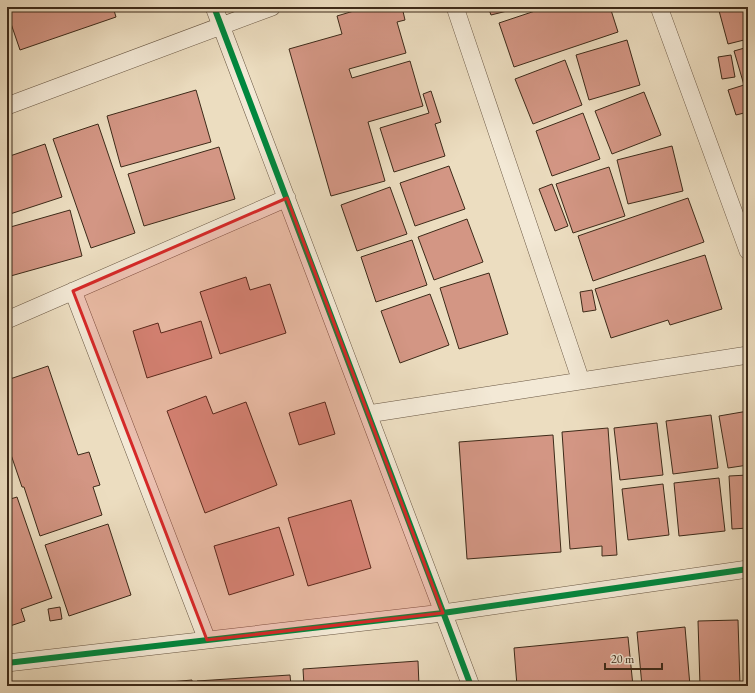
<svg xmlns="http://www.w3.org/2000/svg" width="755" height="693" viewBox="0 0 755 693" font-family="'EB Garamond',serif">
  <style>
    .building { fill: #d39684; stroke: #3d2a19 }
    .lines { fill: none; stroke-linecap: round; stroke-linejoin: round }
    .minor-casing { stroke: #695743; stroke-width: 18 }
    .minor { stroke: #f3e9d6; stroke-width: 17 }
    .cycleway-casing { stroke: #f3e9d6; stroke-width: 8 }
    .cycleway { stroke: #00873e; stroke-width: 6 }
    .marked { fill: #d62828; fill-opacity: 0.2; stroke: #d62828; stroke-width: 3; stroke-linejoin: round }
  </style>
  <rect width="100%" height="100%" fill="#ecddc0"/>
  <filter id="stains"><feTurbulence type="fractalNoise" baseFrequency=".005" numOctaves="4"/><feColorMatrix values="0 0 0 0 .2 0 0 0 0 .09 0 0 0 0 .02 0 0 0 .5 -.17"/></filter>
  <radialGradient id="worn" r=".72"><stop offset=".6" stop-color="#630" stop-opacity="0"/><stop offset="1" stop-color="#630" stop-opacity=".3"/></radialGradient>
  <!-- building -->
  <path class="building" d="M 7,7 L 113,7 L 116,17 L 20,50 L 7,12 Z
    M 122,7 L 136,7 L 124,11 Z
    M 367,7 L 402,7 L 405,20 L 397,22 L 406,53 L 349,69 L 352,78 L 410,61 L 423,106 L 368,122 L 385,181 L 331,196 L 289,49 L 342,34 L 337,16 Z
    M 488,7 L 523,7 L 491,15 Z
    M 547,7 L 610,7 L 618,32 L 514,67 L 499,23 Z
    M 718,7 L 748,7 L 748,39 L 728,44 Z
    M 627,40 L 640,85 L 589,100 L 576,55 Z
    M 7,44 L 11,55 L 7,56 Z
    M 748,47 L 748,102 L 746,103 L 748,112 L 736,115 L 728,90 L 744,85 L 734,51 Z
    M 731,55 L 735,77 L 722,79 L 718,57 Z
    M 565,60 L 582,105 L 533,124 L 515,79 Z
    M 196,90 L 211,142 L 121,167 L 107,116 Z
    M 431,91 L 441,122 L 435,124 L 445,156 L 394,172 L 380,128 L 429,113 L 423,94 Z
    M 644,92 L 661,135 L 612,154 L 595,111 Z
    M 583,113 L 600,159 L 552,176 L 536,131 Z
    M 98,124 L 135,233 L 91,248 L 53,139 Z
    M 45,144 L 62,197 L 7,215 L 7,157 Z
    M 672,146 L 683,191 L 628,204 L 617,160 Z
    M 219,147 L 235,199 L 144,226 L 128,174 Z
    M 449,166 L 465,209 L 415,226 L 400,183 Z
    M 609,167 L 625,216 L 573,233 L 556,184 Z
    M 552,184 L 568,226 L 555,231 L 539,189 Z
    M 390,187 L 407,234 L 357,251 L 341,205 Z
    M 688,198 L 704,242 L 593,281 L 578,236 Z
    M 70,210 L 82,256 L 7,277 L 7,228 Z
    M 467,219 L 483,262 L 434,280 L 418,237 Z
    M 412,240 L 427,285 L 376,302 L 361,257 Z
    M 705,255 L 722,309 L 670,325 L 668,320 L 611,338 L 595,289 Z
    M 489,273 L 508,334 L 459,349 L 440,288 Z
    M 246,277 L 250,290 L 270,284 L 286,333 L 220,354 L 200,292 Z
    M 592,290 L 596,310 L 583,312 L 580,292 Z
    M 430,294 L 449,345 L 400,363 L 381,311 Z
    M 201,321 L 212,358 L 147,378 L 133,331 L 158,323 L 161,333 Z
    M 48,366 L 78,455 L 89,452 L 100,485 L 93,487 L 102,515 L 40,536 L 24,487 L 22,487 L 7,443 L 7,380 Z
    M 206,396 L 213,414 L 246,402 L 277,485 L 205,513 L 167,411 Z
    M 325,402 L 335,434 L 299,445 L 289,413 Z
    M 748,411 L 748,465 L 728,468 L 719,416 Z
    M 711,415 L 718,468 L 673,474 L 666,421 Z
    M 657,423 L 663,475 L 620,480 L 614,428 Z
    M 608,428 L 617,555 L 602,556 L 602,546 L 570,549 L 562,432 Z
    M 553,435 L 561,552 L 467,559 L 459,442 Z
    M 748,475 L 748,528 L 732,529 L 729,476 Z
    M 7,476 L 11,488 L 7,490 Z
    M 719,478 L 725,531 L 679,536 L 674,483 Z
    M 663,484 L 669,535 L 628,540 L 622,489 Z
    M 17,497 L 52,598 L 21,609 L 25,621 L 7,627 L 7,500 Z
    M 351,500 L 371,568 L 308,586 L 288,518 Z
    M 108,524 L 131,595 L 69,616 L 45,545 Z
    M 279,527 L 294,575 L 229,595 L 214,546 Z
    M 60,607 L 62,619 L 50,621 L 48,609 Z
    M 738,620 L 740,686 L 700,686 L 698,621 Z
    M 685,627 L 690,686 L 642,686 L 637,632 Z
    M 628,637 L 633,686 L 517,686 L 514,648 Z
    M 418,661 L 419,686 L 304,686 L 303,669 Z
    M 290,675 L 291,686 L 198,686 L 197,681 Z
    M 192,680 L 192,686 L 148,686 L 148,684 Z"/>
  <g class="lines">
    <defs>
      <path id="minor" d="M 214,7 L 471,686
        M 455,7 L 581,381
        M 659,7 L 748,251
        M 7,106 L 272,7
        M 73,291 L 207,640
        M 7,320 L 287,198
        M 368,414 L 748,355
        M 7,663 L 443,613 L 748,569"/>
    </defs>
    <!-- minor casing -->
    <use href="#minor" class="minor-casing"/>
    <!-- minor -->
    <use href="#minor" class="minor"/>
    <defs>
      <path id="cycleway" d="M 214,7 L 471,686
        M 7,663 L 443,613 L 748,569"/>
    </defs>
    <!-- cycleway casing -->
    <use href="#cycleway" class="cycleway-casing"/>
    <!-- cycleway -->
    <use href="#cycleway" class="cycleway"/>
  </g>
  <!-- marked area -->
  <path class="marked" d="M 287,198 L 443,613 L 207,640 L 73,291 Z"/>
  <!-- margin -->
  <rect width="755" height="693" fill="none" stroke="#ecddc0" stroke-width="24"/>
  <rect x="8" y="8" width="739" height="677" fill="none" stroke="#3d2a19" stroke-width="2"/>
  <rect x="12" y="12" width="731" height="669" fill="none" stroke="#3d2a19"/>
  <!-- scale -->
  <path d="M605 663v6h57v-6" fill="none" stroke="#3d2a19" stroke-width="2"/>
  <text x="611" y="663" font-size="12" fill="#3d2a19" stroke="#f3e9d6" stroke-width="3" paint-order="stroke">20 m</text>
  <rect width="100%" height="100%" filter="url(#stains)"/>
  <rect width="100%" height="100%" fill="url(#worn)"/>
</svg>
